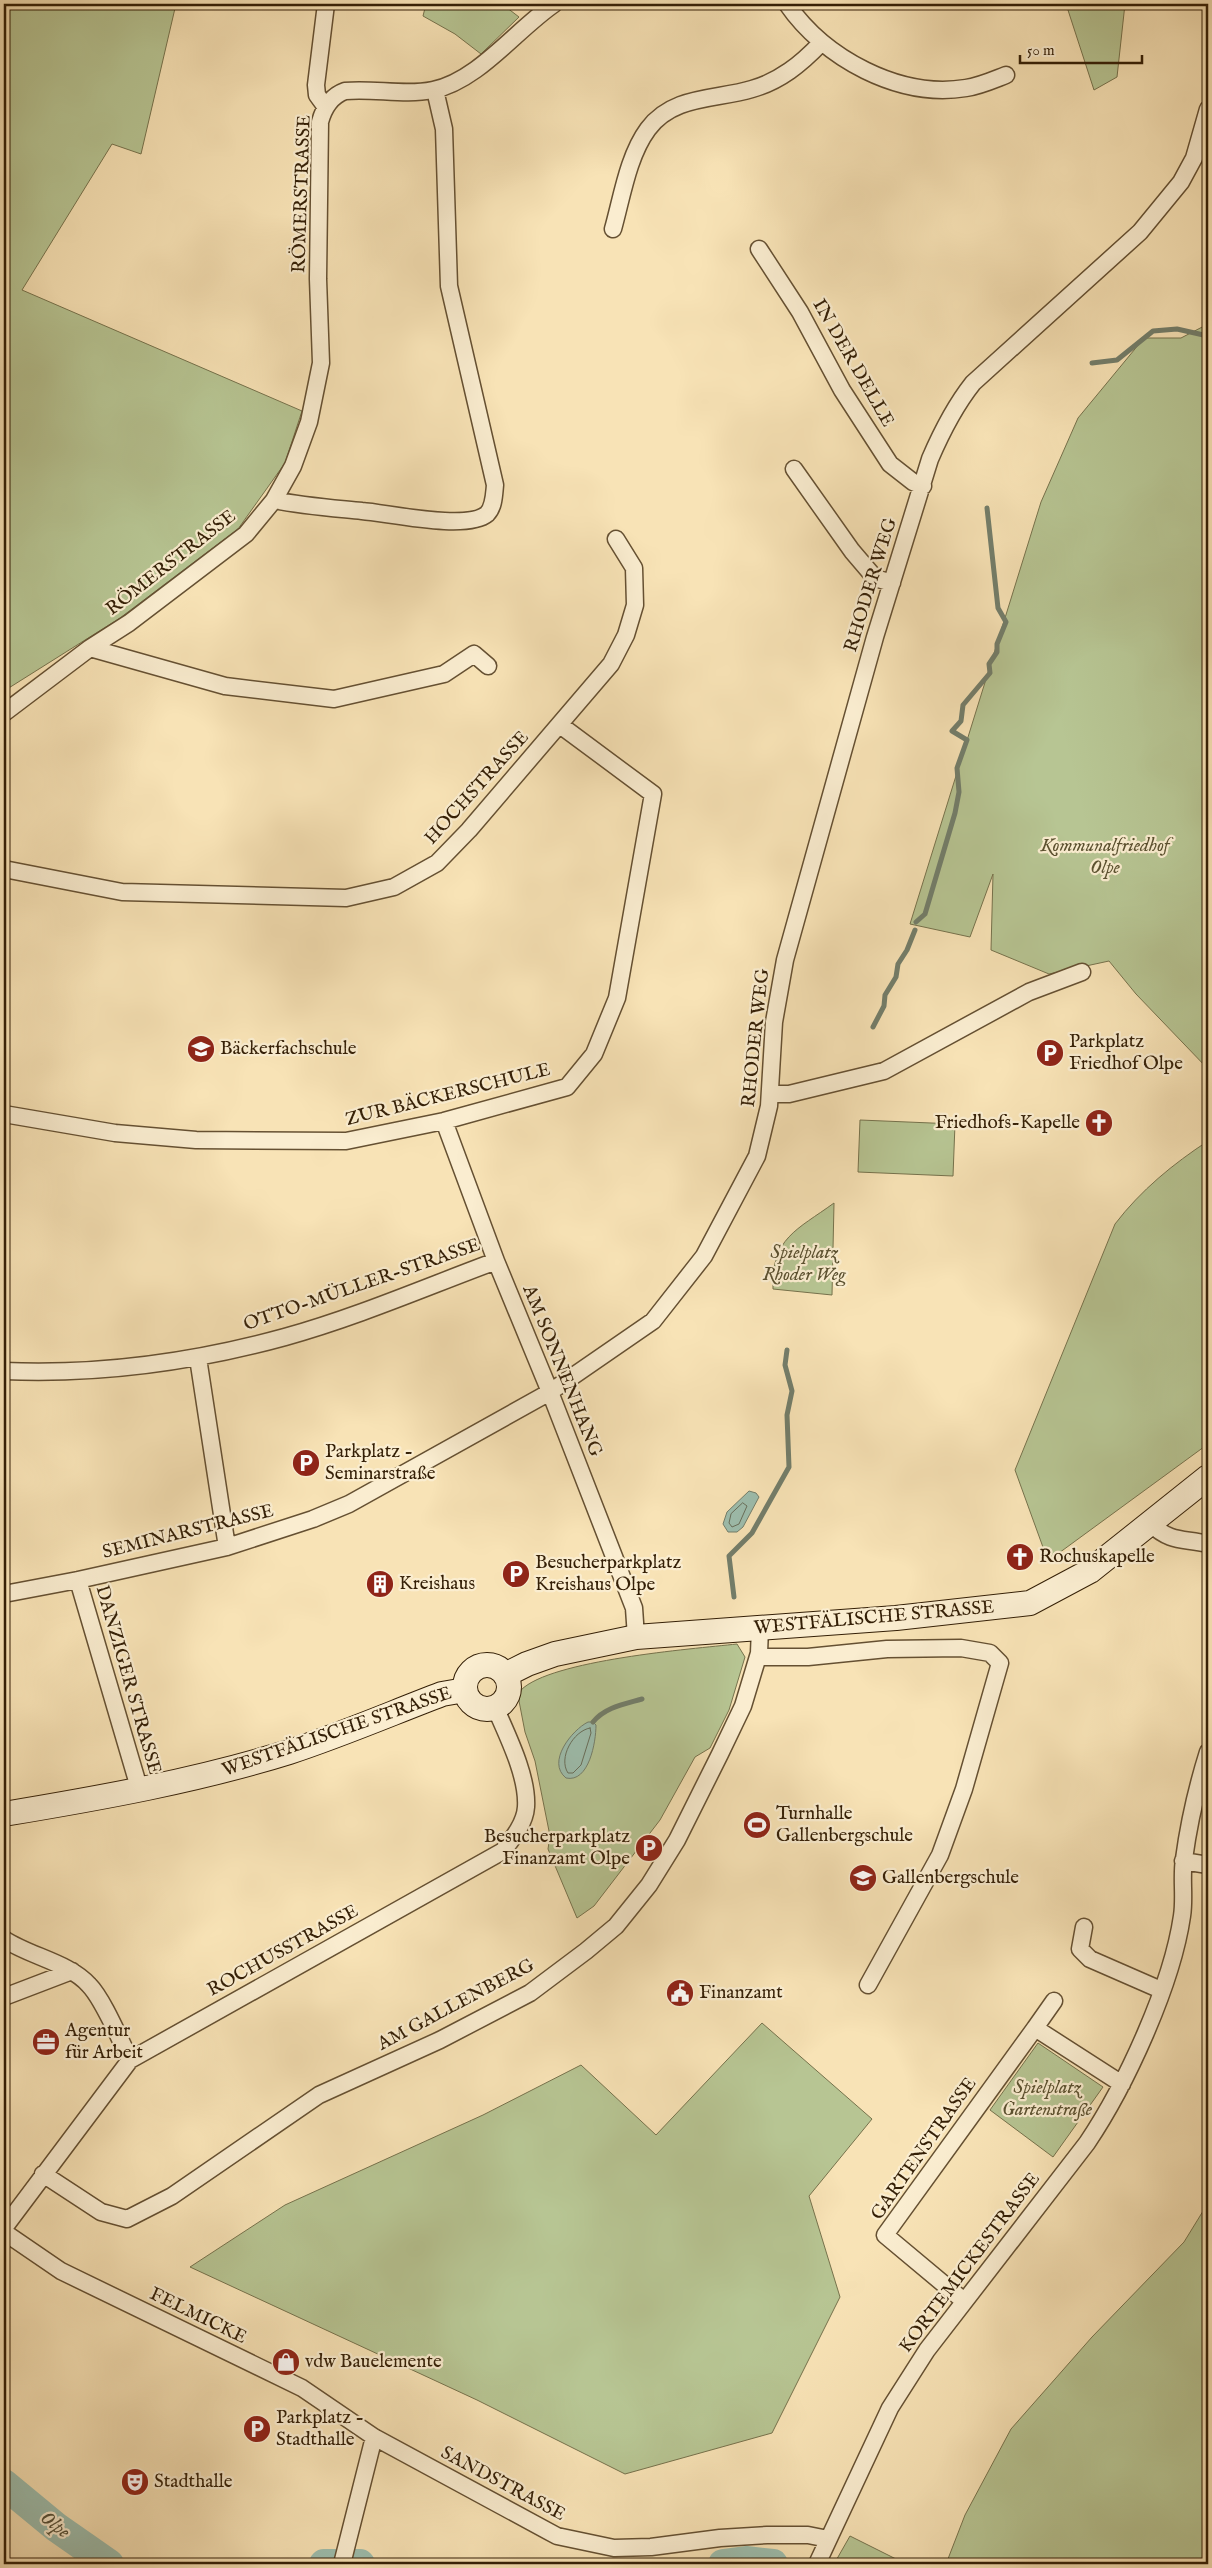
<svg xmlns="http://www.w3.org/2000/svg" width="1212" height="2568" viewBox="0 0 1212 2568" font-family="'IM FELL English',serif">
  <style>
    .green { fill: #b7c593; stroke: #76724c }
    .water { fill: #9dbeae; stroke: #737e6b }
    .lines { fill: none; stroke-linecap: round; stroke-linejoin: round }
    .shore { stroke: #686e5a; stroke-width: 1 }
    .stream { stroke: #737e6b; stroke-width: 5 }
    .river { stroke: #9dbeae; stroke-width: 30 }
    .street-casing { stroke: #655032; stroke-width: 19 }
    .secondary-casing { stroke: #341f06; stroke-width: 26 }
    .street { stroke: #faedd0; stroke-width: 16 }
    .secondary { stroke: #faedd0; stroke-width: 24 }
    .labels { text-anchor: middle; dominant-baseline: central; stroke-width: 4.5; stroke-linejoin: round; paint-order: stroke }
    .street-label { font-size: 19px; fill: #341f06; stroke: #faedd0 }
    .park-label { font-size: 19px; font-style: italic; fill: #5b5130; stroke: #faedd0 }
    .poi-label { font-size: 19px; fill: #341f06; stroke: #faedd0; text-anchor: start }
    .water-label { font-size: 20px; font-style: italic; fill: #544f38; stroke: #faedd0 }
  </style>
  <rect width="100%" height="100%" fill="#f8e3b6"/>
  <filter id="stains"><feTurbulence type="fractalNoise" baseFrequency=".004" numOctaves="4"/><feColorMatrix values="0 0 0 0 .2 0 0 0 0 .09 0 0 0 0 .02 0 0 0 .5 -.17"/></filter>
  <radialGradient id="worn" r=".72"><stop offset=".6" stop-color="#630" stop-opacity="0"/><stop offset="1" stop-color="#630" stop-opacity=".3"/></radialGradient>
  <!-- green -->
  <path class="green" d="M 4,4 L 176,4 L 141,154 L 112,144 L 22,290 L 302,411 L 285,463 L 238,529 L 120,618 L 4,691 Z
    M 426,4 L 502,4 L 519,17 L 481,54 L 455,34 L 423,16 Z
    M 1066,4 L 1125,4 L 1117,77 L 1094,90 Z
    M 1208,324 L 1208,1069 L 1136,994 L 1109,961 L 1049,974 L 991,950 L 993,874 L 970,937 L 910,924 L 1041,502 L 1078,418 L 1144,338 L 1181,338 Z
    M 860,1120 L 955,1124 L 953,1176 L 858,1172 Z
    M 1208,1141 L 1208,1444 L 1048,1561 L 1015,1470 L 1115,1224 C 1141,1190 1173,1164 1208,1141 Z
    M 834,1203 L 832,1295 L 773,1289 C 771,1238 797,1230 834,1203 Z
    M 737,1644 L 745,1657 L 729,1710 L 710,1748 L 695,1757 L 660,1820 L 594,1906 L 577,1918 L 548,1849 L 550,1836 L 535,1761 L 525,1732 L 519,1701 L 521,1690 C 551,1660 691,1649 737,1644 Z
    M 762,2023 L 872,2119 L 809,2196 L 840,2297 L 772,2433 L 625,2474 L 477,2400 L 190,2267 L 285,2205 L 483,2115 L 581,2065 L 656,2135 Z
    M 1038,2043 L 1103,2087 L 1053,2157 L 990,2110 Z
    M 1208,2203 L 1208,2564 L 946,2564 L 965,2515 L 1011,2429 L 1092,2337 L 1184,2242 Z
    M 850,2536 L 906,2564 L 834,2564 Z"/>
  <!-- water -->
  <path class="water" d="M 749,1491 L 756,1493 L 759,1497 L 743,1527 L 737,1532 L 728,1532 L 723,1524 L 727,1512 Z
    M 588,1722 L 593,1722 L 596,1725 C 596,1742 589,1783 566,1778 C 546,1762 572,1730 588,1722 Z"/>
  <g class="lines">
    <!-- shore -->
    <path class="shore" d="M 743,1503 L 747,1506 L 739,1524 L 732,1527 L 729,1523 L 731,1514 Z
      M 590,1728 L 591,1733 L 581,1765 L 573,1773 L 568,1773 C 558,1758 573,1731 590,1728 Z"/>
    <!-- stream -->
    <path class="stream" d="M 1092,363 L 1117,360 L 1153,331 L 1177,329 L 1208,336
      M 916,922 L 925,914 L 955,813 L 959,792 L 957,768 L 967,740 L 952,731 L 961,721 L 963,705 L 990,673 L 989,664 L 997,652 L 997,644 L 1006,622 L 998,608 L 987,508
      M 873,1027 L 884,1006 L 885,995 L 896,977 L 898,964 L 907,950 L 915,930
      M 734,1597 L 729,1556 L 752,1533 L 789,1467 L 787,1415 L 792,1391 L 785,1365 L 787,1350
      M 593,1722 C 605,1707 625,1704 642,1699"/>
    <!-- river -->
    <path class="river" d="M 4,2484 L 56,2527 L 109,2564
      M 324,2564 L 360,2564
      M 723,2564 L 746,2561 L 773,2564"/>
    <defs>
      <path id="street" d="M 787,4 C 824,58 899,99 966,88 C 980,86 993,80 1006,75
        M 325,106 L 317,95 L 316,85 L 326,4
        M 613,229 C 622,197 628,156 648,129 C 673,95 716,100 752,89 C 780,81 801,64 821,43
        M 759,249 L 800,312 L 842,390 L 890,464 L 913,482 L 923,486
        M 794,469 L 852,551 L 875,578 L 892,583
        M 274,500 C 303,506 332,508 362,511 C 388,513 467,531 487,514 C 494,507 494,495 495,485 L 449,286 L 444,129 L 435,90
        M 90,648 L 225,686 L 334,699 L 444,674 L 474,654 L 488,666
        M 4,713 L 90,648 L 129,623 L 246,534 L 274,500 L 293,466 L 309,422 L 321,363 L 318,279 L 320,122 C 324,107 331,96 345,91 C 374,88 404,96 433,90 C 478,81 517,29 554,4
        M 4,869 L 122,892 L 346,898 L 394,887 L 437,863 L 469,830 L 611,664 L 626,635 L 635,605 L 634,568 L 616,539
        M 770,1094 L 789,1094 L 884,1071 L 1029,992 L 1082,972
        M 4,1114 L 115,1133 L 196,1140 L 346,1141 L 444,1121 L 567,1087 L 594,1054 L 617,998 L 653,794 L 560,725
        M 444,1121 L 496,1261 L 550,1392 L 634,1608 L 636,1637
        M 198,1358 L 227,1547
        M 4,1371 C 99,1375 194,1362 285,1337 C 357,1317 426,1287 496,1261
        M 1151,1524 C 1171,1543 1183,1538 1208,1544
        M 78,1580 L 140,1791
        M 4,1594 L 78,1580 L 227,1547 L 313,1519 L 349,1504 L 550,1392 L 653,1321 L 704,1256 L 757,1156 L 769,1106 L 774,1022 L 785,960 L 875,637 L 930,459 C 942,431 954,407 973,383 L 1140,232 L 1181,182 L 1194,158 L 1208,109
        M 759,1653 L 765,1657 L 808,1657 L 887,1649 L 961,1648 L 990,1653 L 1000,1663 L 964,1789 L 940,1855 L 868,1985
        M 1183,1861 L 1208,1865
        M 1084,1927 L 1080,1949 L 1090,1959 L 1161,1990
        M 4,1939 C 29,1956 70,1963 89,1985 C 103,1999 120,2040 130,2060
        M 4,1997 L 72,1971
        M 1035,2028 L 1054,2001
        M 43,2174 L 101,2212 L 127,2219 L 172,2196 L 319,2095 L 440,2040 L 530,1993 L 586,1951 L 616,1926 L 649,1885 L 677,1840 L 720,1754 L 743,1706 L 759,1653 L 760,1628
        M 4,2228 L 130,2060 L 503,1851 C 513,1838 525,1823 526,1807 C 528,1776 507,1735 495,1707
        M 4,2232 L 61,2271 L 302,2388 L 374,2437 L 557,2536 L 614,2548 L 651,2547 L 720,2538 L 767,2535 L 808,2535 L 828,2539
        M 964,2301 L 885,2235 L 1035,2028 L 1122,2084
        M 342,2564 L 374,2437
        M 817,2564 L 890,2408 L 927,2350 L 1087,2143 C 1126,2085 1172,1985 1182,1916 C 1185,1897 1181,1878 1184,1859 C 1189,1822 1197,1787 1208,1752"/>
      <path id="secondary" d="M465 1687a22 22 0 1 1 44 0a22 22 0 1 1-44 0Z
        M 505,1675 L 527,1664 L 555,1654 L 636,1637 L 896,1618 L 1030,1603 L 1090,1571 L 1208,1477
        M 4,1814 C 100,1798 196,1781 289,1752 C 341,1735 392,1713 442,1694 L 465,1690"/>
    </defs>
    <!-- street casing -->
    <use href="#street" class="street-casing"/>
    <!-- secondary casing -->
    <use href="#secondary" class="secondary-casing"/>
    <!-- street -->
    <use href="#street" class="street"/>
    <!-- secondary -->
    <use href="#secondary" class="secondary"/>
  </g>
  <!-- icons -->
  <defs>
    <symbol id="school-disc" viewBox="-11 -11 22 22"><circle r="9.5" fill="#8f2418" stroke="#faedd0"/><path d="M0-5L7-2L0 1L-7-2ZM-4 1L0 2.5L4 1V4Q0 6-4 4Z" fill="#fff"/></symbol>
    <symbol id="parking-disc" viewBox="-11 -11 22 22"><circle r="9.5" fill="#8f2418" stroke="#faedd0"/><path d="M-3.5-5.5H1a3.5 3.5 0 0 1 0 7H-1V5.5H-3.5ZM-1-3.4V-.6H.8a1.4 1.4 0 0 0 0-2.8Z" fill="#fff"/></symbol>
    <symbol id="church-disc" viewBox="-11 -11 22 22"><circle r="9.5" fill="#8f2418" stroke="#faedd0"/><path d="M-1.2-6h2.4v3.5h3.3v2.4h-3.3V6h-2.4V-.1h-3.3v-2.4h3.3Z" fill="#fff"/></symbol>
    <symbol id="building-disc" viewBox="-11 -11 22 22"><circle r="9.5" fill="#8f2418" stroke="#faedd0"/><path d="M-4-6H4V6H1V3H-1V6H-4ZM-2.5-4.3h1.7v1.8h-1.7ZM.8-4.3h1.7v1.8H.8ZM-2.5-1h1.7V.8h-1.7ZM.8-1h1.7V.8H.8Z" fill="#fff"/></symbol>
    <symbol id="stadium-disc" viewBox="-11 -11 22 22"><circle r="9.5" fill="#8f2418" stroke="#faedd0"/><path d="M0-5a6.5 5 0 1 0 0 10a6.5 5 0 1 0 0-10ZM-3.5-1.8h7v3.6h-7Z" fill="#fff"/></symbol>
    <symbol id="civic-disc" viewBox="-11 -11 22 22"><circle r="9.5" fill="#8f2418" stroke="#faedd0"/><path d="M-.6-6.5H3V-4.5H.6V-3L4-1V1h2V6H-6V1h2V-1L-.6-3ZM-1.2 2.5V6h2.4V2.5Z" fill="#fff"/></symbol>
    <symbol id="office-disc" viewBox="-11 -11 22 22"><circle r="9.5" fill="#8f2418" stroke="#faedd0"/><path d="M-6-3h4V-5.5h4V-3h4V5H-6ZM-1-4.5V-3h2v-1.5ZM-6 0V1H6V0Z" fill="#fff"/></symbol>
    <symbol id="shop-disc" viewBox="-11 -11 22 22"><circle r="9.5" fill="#8f2418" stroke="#faedd0"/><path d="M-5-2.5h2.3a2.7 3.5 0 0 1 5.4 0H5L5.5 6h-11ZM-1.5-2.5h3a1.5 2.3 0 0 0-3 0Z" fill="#fff"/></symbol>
    <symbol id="theatre-disc" viewBox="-11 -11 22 22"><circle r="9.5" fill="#8f2418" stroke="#faedd0"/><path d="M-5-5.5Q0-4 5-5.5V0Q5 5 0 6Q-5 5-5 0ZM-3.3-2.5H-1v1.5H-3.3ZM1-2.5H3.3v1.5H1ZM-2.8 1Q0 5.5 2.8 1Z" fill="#fff"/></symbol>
  </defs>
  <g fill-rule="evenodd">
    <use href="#school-disc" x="185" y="1033" width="32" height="32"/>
    <use href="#parking-disc" x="1034" y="1037" width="32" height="32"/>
    <use href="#church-disc" x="1083" y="1107" width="32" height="32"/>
    <use href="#parking-disc" x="290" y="1447" width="32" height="32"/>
    <use href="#church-disc" x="1004" y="1541" width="32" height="32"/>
    <use href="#parking-disc" x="500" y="1558" width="32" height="32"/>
    <use href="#building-disc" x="364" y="1568" width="32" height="32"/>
    <use href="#stadium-disc" x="741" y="1809" width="32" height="32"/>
    <use href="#parking-disc" x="633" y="1832" width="32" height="32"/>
    <use href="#school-disc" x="847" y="1862" width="32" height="32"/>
    <use href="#civic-disc" x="664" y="1977" width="32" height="32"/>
    <use href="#office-disc" x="30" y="2026" width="32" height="32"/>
    <use href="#shop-disc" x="270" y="2346" width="32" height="32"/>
    <use href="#parking-disc" x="241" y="2413" width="32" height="32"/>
    <use href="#theatre-disc" x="119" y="2466" width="32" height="32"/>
  </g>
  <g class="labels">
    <!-- street labels -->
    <g class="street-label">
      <text transform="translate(302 194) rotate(-88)">RÖMERSTRASSE</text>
      <text transform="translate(853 363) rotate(60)">IN DER DELLE</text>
      <text transform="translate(171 563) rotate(-38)">RÖMERSTRASSE</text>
      <text transform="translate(871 585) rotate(-73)">RHODER WEG</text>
      <text transform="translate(477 788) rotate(-48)">HOCHSTRASSE</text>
      <text transform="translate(756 1038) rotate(-84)">RHODER WEG</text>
      <text transform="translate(448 1095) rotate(-14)">ZUR BÄCKERSCHULE</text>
      <text transform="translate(362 1285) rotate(-19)">OTTO-MÜLLER-STRASSE</text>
      <text transform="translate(562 1371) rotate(68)">AM SONNENHANG</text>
      <text transform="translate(188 1532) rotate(-14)">SEMINARSTRASSE</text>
      <text transform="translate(874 1618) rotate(-5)">WESTFÄLISCHE STRASSE</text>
      <text transform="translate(128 1680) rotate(74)">DANZIGER STRASSE</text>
      <text transform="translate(337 1732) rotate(-19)">WESTFÄLISCHE STRASSE</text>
      <text transform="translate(283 1951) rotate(-29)">ROCHUSSTRASSE</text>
      <text transform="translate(456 2005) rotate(-28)">AM GALLENBERG</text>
      <text transform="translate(924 2149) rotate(-55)">GARTENSTRASSE</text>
      <text transform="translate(970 2263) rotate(-53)">KORTEMICKESTRASSE</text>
      <text transform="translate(198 2316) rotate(26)">FELMICKE</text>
      <text transform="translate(503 2484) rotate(28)">SANDSTRASSE</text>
    </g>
    <!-- park labels -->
    <g class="park-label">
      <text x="1105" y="846">Kommunalfriedhof<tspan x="1105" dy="22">Olpe</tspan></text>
      <text x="804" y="1253">Spielplatz<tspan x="804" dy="22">Rhoder Weg</tspan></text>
      <text x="1047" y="2088">Spielplatz<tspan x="1047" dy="22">Gartenstraße</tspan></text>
    </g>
    <!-- poi labels -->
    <g class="poi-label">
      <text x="1069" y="1042">Parkplatz<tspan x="1069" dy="22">Friedhof Olpe</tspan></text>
      <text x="220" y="1049">Bäckerfachschule</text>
      <text x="1080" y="1123" text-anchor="end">Friedhofs-Kapelle</text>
      <text x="325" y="1452">Parkplatz -<tspan x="325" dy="22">Seminarstraße</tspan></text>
      <text x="1039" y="1557">Rochuskapelle</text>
      <text x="535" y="1563">Besucherparkplatz<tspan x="535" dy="22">Kreishaus Olpe</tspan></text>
      <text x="399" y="1584">Kreishaus</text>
      <text x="776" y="1814">Turnhalle<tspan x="776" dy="22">Gallenbergschule</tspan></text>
      <text x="630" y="1837" text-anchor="end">Besucherparkplatz<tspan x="630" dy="22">Finanzamt Olpe</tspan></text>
      <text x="882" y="1878">Gallenbergschule</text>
      <text x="699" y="1993">Finanzamt</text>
      <text x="65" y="2031">Agentur<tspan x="65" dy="22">für Arbeit</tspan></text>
      <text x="305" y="2362">vdw Bauelemente</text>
      <text x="276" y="2418">Parkplatz -<tspan x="276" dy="22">Stadthalle</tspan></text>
      <text x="154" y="2482">Stadthalle</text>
    </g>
    <!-- water labels -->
    <g class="water-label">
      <text transform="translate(55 2525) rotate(38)">Olpe</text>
    </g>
  </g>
  <!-- margin -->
  <rect width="1212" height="2568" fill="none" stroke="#f8e3b6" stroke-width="20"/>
  <rect x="5" y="5" width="1202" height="2558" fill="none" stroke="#341f06" stroke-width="2.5"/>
  <rect x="10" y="10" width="1192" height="2548" fill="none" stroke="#341f06"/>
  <!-- scale -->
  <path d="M1020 55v8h122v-8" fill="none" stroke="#341f06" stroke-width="2.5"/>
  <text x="1027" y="55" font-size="15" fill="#341f06" stroke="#faedd0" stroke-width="4" paint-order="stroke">50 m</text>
  <rect width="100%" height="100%" filter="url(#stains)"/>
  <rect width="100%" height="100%" fill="url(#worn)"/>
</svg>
